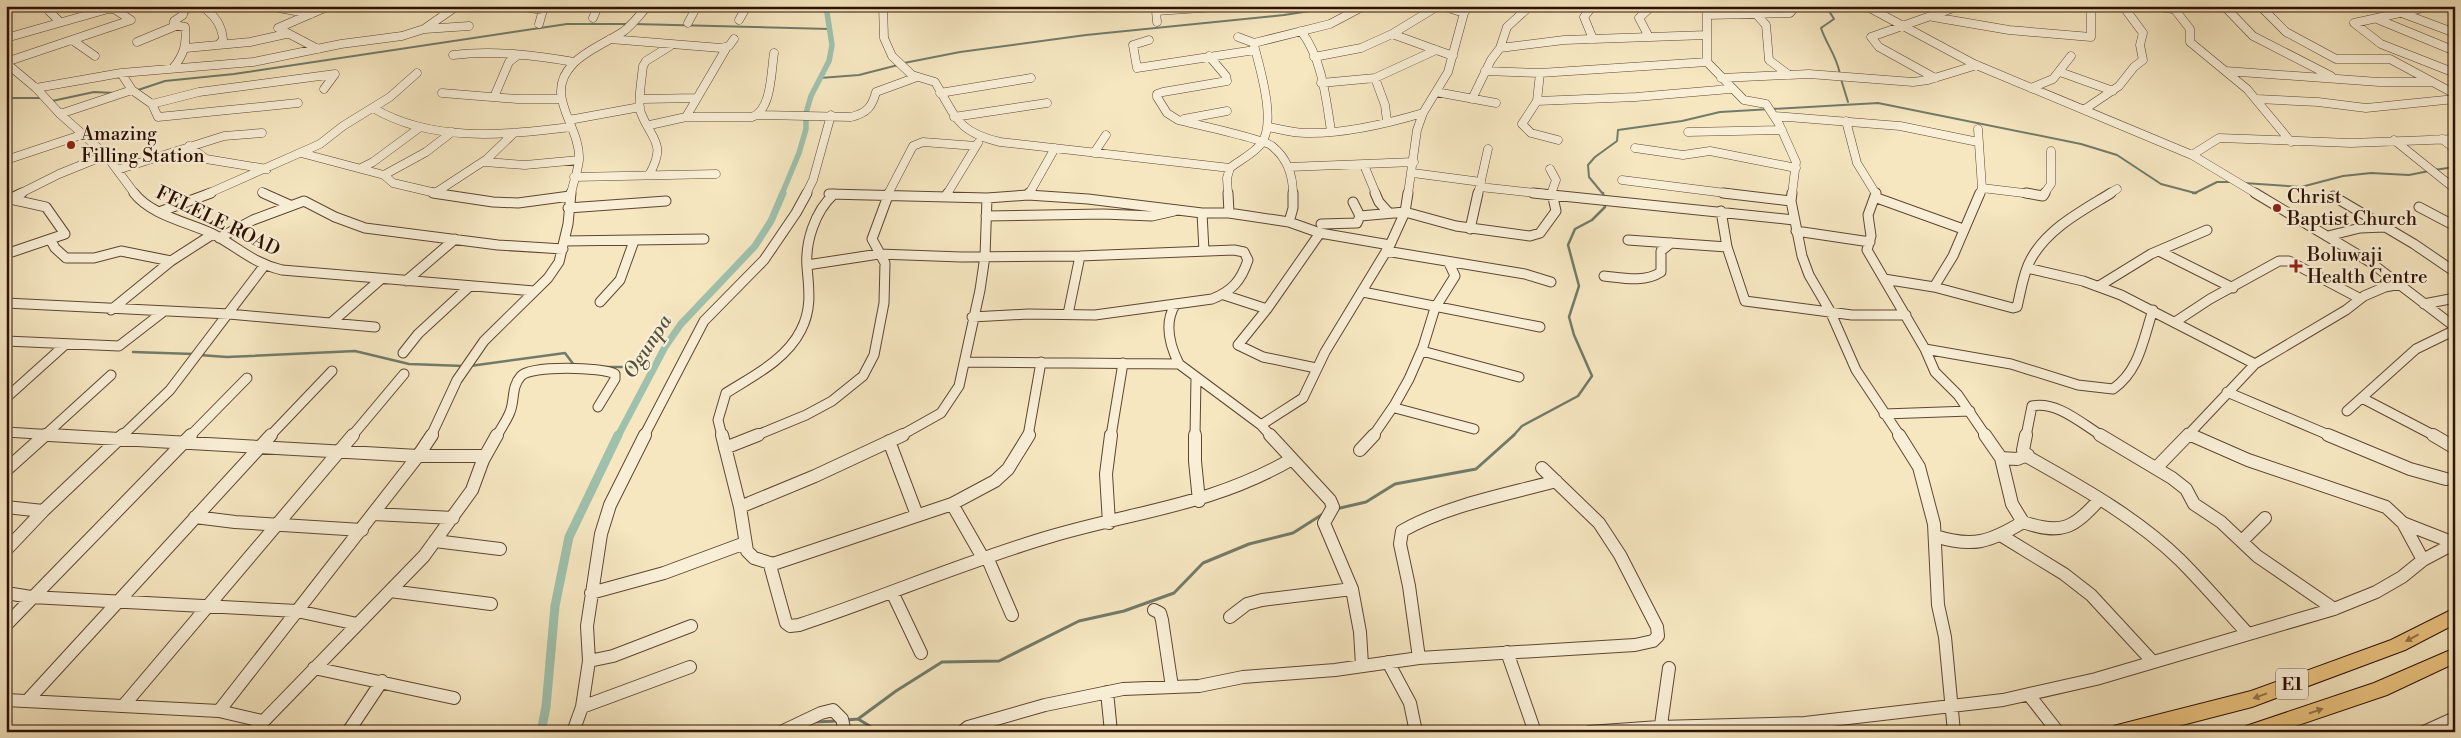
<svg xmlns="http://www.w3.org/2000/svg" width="2461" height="738" viewBox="0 0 2461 738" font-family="'Libre Bodoni',serif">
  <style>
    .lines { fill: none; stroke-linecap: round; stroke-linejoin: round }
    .stream-far2 { stroke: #717b69; stroke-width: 2 }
    .stream-far1 { stroke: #717b69; stroke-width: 2.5 }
    .stream { stroke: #717b69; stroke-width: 3 }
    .canal-far2 { stroke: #9ec1ad; stroke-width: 5.5 }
    .canal-far1 { stroke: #9ec1ad; stroke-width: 7 }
    .canal { stroke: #9ec1ad; stroke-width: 9 }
    .minor-far2-casing { stroke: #5f4632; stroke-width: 9 }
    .minor-far1-casing { stroke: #5f4632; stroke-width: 11 }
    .minor-casing { stroke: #5f4632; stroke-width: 14 }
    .highway-casing { stroke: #2d1103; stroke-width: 2 }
    .minor-far2 { stroke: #f9efd7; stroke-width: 8 }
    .minor-far1 { stroke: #f9efd7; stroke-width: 9 }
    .minor { stroke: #f9efd7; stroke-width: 12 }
    .highway { fill: #ebc480; fill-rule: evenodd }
    .oneway { fill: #967348 }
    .poi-dot { fill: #8f2418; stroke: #f9efd7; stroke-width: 2 }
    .labels { text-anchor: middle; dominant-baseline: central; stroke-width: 4.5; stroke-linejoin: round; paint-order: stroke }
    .shield { fill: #f9efd7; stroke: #6a5443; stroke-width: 1 }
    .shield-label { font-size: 18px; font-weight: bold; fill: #2d1103 }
    .poi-label { font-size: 19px; fill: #2d1103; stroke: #f9efd7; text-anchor: start }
    .street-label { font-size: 19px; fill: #2d1103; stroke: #f9efd7 }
    .water-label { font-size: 20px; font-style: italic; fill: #554f3e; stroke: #f9efd7 }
  </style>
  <rect width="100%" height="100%" fill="#f6e7c1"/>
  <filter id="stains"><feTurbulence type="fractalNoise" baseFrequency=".004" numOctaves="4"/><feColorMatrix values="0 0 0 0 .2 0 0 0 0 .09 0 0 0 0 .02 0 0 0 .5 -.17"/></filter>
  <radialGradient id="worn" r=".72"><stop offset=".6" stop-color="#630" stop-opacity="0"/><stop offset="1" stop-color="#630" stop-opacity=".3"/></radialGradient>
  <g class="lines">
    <!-- stream-far2 -->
    <path class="stream-far2" d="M 1826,6 L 1834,19 L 1821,28 C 1827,46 1836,54 1840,74
      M 634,24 L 830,29
      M 904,63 L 960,52 L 1086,35 L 1284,15 L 1316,10 L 1322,6
      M 820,78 L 859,75 L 898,65
      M 1841,79 L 1848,102
      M 138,90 L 165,81 L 234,74 L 567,24 L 629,24
      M 6,98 L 42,98
      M 52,101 L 94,92 L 115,93
      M 2434,170 L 2455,167
      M 2244,183 L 2301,187 L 2343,176 L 2371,173 L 2409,175 L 2429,171
      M 1603,194 L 1589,177 L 1588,165 L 1595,157 L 1617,141 L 1618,130 L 1682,121 L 1720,112 L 1878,103 L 2081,144 L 2117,155 L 2161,184 L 2195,193 L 2217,182 L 2233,182"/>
    <!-- stream-far1 -->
    <path class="stream-far1" d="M 2193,193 L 2196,193
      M 133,352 L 194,354
      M 199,355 L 227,357 L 355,351 L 409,364 L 464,366
      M 470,366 L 565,353 L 574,365
      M 601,367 L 654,367
      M 1513,436 L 1522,426 L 1578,396 L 1592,376 L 1574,335 L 1569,317 L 1579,286 L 1568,245 L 1575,229 L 1592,220 L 1605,207 L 1603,193"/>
    <!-- stream -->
    <path class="stream" d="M 1336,509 L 1366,502 L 1395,484 L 1476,469 L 1514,435
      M 858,719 L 880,732
      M 846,720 L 858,719 L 896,691 L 942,662 L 999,661 L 1079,621 L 1124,611 L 1174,593 L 1203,563 L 1249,544 L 1293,533 L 1326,512
      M 814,722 L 838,721
      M 766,732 L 779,729"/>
    <!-- canal-far2 -->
    <path class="canal-far2" d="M 782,194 L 799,153 L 806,129 L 806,113 L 811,96 L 829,61 L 832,45 L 826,6"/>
    <!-- canal-far1 -->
    <path class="canal-far1" d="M 618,436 L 665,347 L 681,324 L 755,246 L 771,221 L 783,193"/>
    <!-- canal -->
    <path class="canal" d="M 541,732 L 546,707 L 555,606 L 569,537 L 618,435"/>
    <defs>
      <path id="minor-far2" d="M 53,6 L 49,11 L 59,21
        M 201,6 C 214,14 222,24 223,40 L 218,45
        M 429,6 L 449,11
        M 517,6 L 543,10 L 539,24
        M 883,6 L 884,38 L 892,56 L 912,75 L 935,82 C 956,117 957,132 1000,142 L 1230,168 L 1227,178 L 1228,194
        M 1155,6 L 1156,11 L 1231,6
        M 1442,6 L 1464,13
        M 1593,6 L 1584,17 L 1593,39
        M 1707,6 L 1707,62 L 1744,100 L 1766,104 L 1779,124 L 1796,162 L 1792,194
        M 1866,6 L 1974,64 L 2192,155 L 2257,194
        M 2150,6 L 2173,9
        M 2172,6 L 2190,29 L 2190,42 L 2247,89 L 2291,142
        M 2224,6 L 2253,36 L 2331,76
        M 2260,6 L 2286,32 L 2336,59 L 2390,59 L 2455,94
        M 2383,6 L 2455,33
        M 2432,6 L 2354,23 L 2381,44 L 2455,73
        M 279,8 L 311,14
        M 647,8 L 696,8
        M 1156,11 L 1157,22
        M 1707,15 L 1790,13 L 1796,6
        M 1757,15 L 1766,25 L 1769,60 L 1789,75
        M 1933,17 L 2009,30 L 2091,37 L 2091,6
        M 593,18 L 598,6
        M 2377,19 L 2455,51
        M 739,20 L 747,6
        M 688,23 L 697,6
        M 425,29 L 469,26
        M 1301,31 C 1322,58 1326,98 1331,131
        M 1392,34 L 1453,56
        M 1238,37 L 1254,43 L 1330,24 L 1364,6
        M 1649,37 L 1639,18 L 1652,6
        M 6,38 L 108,9 L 114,9 L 131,20 L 6,62
        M 610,39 L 721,48 L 729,46 L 734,39
        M 72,40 L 95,56
        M 1149,40 L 1133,45 L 1137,68 L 1255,50
        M 137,42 L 178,25
        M 186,48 L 250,42 L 286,34
        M 1500,48 L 1564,40 L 1707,35
        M 318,49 L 278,28 L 329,6
        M 453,55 C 493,50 534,55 574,62
        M 1209,56 L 1226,76 L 1227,81 L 1163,92 L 1157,94 L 1157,97 L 1167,113 L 1178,120 C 1193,124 1264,139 1272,146 C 1287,158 1293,175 1293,194
        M 1314,57 L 1361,48 L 1392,34 L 1438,6
        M 6,63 L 36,88 L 60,114 L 106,155 L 135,194
        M 173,68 C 184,55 187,44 185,27 L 174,25 L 174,21 L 183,15 L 183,11 L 193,6
        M 1485,71 L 1540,73 L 1707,62
        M 2226,71 L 2379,82 L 2431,82
        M 2060,72 L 2113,91
        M 121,73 L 132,90 L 152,104 L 158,117 L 298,103
        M 1540,73 L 1537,101 L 1522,124 L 1531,133 L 1558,140
        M 1375,78 L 1385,105 L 1387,121
        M 1721,78 L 1809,74 L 1913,82 L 1928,80 L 1977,65
        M 1935,78 L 1879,47 L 1871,37 L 1959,6
        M 1321,83 L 1375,78 L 1436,50
        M 36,88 L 121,73 L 253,62 L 341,44 L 402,36 L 424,29 L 457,6
        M 2031,88 L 2053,79 L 2071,56
        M 1436,92 L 1496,103
        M 442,93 L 517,99 L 561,99
        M 940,93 L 1031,78
        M 494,97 L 509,62 L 518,55
        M 642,99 L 697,98
        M 1472,99 L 1491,60 L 1500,48 L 1507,27 L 1530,6
        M 2257,99 L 2318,102 L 2366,108 L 2455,99
        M 1537,101 L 1636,97 L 1730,89
        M 152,104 L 199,92 L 335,74 L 324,89
        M 373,108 C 432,143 505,135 571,127
        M 2085,109 L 2119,86 L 2134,67 L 2143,60 L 2140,45 L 2143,33 L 2123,6
        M 60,114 L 132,90
        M 758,115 L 851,117 C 867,113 872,107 876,92 L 917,77
        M 1775,116 L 1900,126 L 1978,142
        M 686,117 L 727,47
        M 954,117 L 1047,103
        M 1184,119 L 1227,111
        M 569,120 L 640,107
        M 1846,121 L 1857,163 L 1876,194
        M 650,125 L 686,117 L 752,117 C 772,110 771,71 774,53
        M 1268,127 C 1280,129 1293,133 1306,133 C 1345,134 1386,124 1423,113
        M 1978,129 L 1982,188 L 1980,194
        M 1688,132 L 1782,130
        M 2442,139 L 2455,149
        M 2394,140 L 2455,189
        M 189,146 L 206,159 L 267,169
        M 1635,148 L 1683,155 L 1710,151 L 1796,168
        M 301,153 L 384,175 L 393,183 L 440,194
        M 1094,153 L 1106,135
        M 2192,155 L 2219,138 L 2351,143 L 2455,139
        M 6,160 L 84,134
        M 485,162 L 525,165 L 579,160
        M 1364,165 L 1376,194
        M 1289,167 L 1414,162
        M 361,168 L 373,162 L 419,128
        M 1230,168 C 1240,160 1253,154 1261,144 C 1277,123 1260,69 1254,45
        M 1550,169 L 1556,180 L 1551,194
        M 117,170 L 224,136 L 262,133
        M 1413,173 L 1481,182
        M 384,175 L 426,152 L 452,132
        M 649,175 C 667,143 652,141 641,113 C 637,105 642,77 643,66 L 646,61 L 670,46
        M 574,177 L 716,174
        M 1622,180 L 1733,194
        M 1480,187 L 1545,194
        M 1982,188 L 2032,194
        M 262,192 L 266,194
        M 435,193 L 487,159 L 514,133
        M 19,194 L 59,174 L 106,155
        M 207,194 L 320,144 L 343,126 L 390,97 L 417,73
        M 571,194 C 573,183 578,171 579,160 C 581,125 542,96 573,64 C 586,50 608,42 624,31 C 633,24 640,14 648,6
        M 806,194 L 813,180 L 831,115
        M 888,194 L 913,146 L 923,142 L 976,146
        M 947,194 L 978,143
        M 1029,194 L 1055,148
        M 1408,194 L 1417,130 L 1423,113 L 1448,72 L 1464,13 L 1469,6
        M 1478,194 L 1488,149
        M 2044,194 L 2051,184 L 2051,151
        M 2109,194 L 2117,189"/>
      <path id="minor-far1" d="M 134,193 C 151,215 187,222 211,233 C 237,246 252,263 282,270 L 534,291
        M 263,193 L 290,205
        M 433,193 L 493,202 L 518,203 L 570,196
        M 1228,193 L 1229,213 L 1289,222 L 1320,233 L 1390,245 L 1405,212 L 1408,193
        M 1375,193 L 1379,202 L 1388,212
        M 1533,193 L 1794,220
        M 1723,193 L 1791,201
        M 1792,193 L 1791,201 L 1802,256 L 1809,275 L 1830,311 L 1856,370 L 1900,436
        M 1876,193 L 1868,215 L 1871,236 L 1867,250 L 1925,349 L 1935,372 L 1958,395 L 1986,436
        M 2026,193 L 2043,196 L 2045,193
        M 2255,193 L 2370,262 L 2455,327
        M 829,194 L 987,198 L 1028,195 L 1088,199 L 1202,213 L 1229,213
        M 1028,195 L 1029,193
        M 946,196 L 948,193
        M 2333,196 L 2414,244 L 2455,272
        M 1877,198 L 1963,229
        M 9,199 L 22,193
        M 1353,202 L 1360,216
        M 2419,207 L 2455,226
        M 568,208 L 666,201
        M 1721,211 L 1727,247 L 1745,301 L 1852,315 L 1906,315
        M 159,212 L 211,193
        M 1202,213 L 1204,251
        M 986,216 L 1103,214 L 1152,216 L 1174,211
        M 1289,222 L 1293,208 L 1293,193
        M 1321,224 L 1357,223 L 1360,216 L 1405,212 L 1456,226 L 1530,236 L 1540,233 L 1556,211 L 1552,193
        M 1470,229 L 1478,193
        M 1796,231 L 1870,242
        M 2328,236 L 2360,228 L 2385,227
        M 219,238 L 253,220 L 304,201 L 335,217 L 365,228 L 498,245 L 563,249
        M 50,239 L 55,248 L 66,258 L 94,258 L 121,251 L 171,261
        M 1628,240 L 1727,247
        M 564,241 L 704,239
        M 1386,251 L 1525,274 L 1551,282
        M 2159,251 L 2233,288
        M 6,254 L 65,234 L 46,207 L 10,199
        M 807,265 L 879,254 L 961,257 L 1080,256 L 1234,250 L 1244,252 L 1248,260 C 1241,281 1232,291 1212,299 L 1095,315 L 1028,314 L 972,317
        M 2027,268 L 2083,281 L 2121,295 L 2255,364
        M 1604,276 C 1623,278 1644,283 1661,272 L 1661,251 L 1671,243
        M 1884,279 L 1934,287 L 2013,308 L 2017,307 C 2021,291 2023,273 2031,259 C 2048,228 2082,211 2111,193
        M 406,281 L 455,239
        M 2099,286 L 2151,254 L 2207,230
        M 1934,287 L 1953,256 L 1980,193
        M 1363,292 L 1540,327
        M 1224,295 L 1267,309
        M 600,302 L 620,280 L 634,241
        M 6,303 L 229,314 L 375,327
        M 2424,304 L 2455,298
        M 1175,305 C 1164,323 1170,346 1179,364
        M 111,310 L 171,261 L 213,234
        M 1068,314 L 1080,256
        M 332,322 L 381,279
        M 2175,322 L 2210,299 L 2279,261 L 2289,261 L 2359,298
        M 6,341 L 119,346 L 163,312
        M 1925,349 L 2011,364 L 2078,385 L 2113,389 C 2140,370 2143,339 2153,310
        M 1422,351 L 1519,377
        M 403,353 L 418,334 L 470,286
        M 965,362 L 1179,364 L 1261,425 L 1271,436
        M 1316,368 L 1263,357 L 1238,345 L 1267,309 L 1320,233
        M 2227,392 L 2331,436
        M 6,398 L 66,344
        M 2362,398 L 2435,436
        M 1395,408 L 1474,429
        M 2347,411 L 2416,349 L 2455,330
        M 1884,414 L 1970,411
        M 1261,425 L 1303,398 L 1325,352 L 1390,245
        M 6,432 L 70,436
        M 2188,433 L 2194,436
        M 44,436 L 111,375
        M 122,436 L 170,390 L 264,266
        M 190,436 L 247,378
        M 270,436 L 332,371
        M 352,436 L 404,374
        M 431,436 L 457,380 L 484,341 L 548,278 L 559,262 L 568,224 L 571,193
        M 497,436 C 501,428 507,420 510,412 C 515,400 511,387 521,376 C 531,365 602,367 615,374 L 615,379 L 598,407
        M 644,436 L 704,321 L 764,260 L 796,213 L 807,193
        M 722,436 L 718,420 L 726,393 C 753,376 786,360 801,330 C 812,309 809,289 807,267 C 805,242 815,211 834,194
        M 755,436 L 806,415 L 832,401 L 863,376 L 874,355 L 884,303 L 885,263 L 872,239 L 889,193
        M 900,436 L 941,413 L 959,386 L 980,290 L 985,256 L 987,198
        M 1028,436 L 1041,362
        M 1111,436 L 1123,363
        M 1195,436 L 1196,377
        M 1373,436 L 1395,404 L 1409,379 L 1423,347 L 1435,308 L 1455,276 L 1449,263
        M 2026,436 L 2032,406 C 2057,401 2081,423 2102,436
        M 2187,436 L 2255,364 L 2346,310 L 2364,296 L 2385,287 L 2400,284"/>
      <path id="minor" d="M 49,435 L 418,456 L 485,456
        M 722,435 L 740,507 L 747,551 L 754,558 L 773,564 L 952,504 L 995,481 L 1008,469 L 1029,435
        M 1195,435 L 1195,461 L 1199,501
        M 1270,435 L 1330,500 L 1333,507 L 1324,523 L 1352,589 L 1360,632 L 1362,665
        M 1899,435 L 1919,467 L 1934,524 L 1938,605 L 1945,637 L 1954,732
        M 1985,435 L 2001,458 L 2012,504 L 2023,522
        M 2026,435 L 2023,450 L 2028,457 C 2081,487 2136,517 2180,560 C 2204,584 2226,610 2248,634
        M 2100,435 L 2172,478 L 2186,489 L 2194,504 L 2221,522 L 2257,556 L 2334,609
        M 2191,435 L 2248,460 L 2386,507 L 2403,523 L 2423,560
        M 2328,435 L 2410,469 L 2446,479
        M 2433,435 L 2455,448
        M 889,441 L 917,515
        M 725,448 L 758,435
        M 1360,450 L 1374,435
        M 2001,458 L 2017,459 L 2028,455
        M 2156,468 L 2188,435
        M 6,470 L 45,435
        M 952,504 L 983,558
        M 6,507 L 43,511
        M 740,507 L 815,476 L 903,435
        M 374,514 L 453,518
        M 195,517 L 235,522 L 362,530
        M 1109,523 L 1106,474 L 1111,435
        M 2403,523 L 2454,543
        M 1935,536 C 1973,548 1990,542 2023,522 C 2063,536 2074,527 2100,499
        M 2002,536 L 2064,574 L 2091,595 L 2153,662
        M 435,541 L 500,549
        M 2242,541 L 2265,518
        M 6,550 L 43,511 L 123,435
        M 987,557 L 1012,615
        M 773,564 L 771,569 L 786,623 L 790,626 L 799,625 C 884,597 966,561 1052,536 C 1137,511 1213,505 1292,459
        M 390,591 L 491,604
        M 892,592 L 921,653
        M 6,593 L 31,597 L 297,611 L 357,624
        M 591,593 L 664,573 L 745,543
        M 1154,610 L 1160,613 L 1162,620 L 1172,687
        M 1230,617 L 1247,604 L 1262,600 L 1352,589
        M 6,625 L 191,435
        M 1507,652 L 1535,732
        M 1419,658 L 1409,586 L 1400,544 L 1402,531 C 1448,505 1505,495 1556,481
        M 589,661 L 613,656 L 691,626
        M 1388,662 L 1410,703 L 1416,732
        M 314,668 L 454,698
        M 1107,692 L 1111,732
        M 2029,695 L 2058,732
        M 6,700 L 219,711 L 262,721
        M 27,701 L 271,435
        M 124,705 L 353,435
        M 582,707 L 690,667
        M 219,711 L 418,456 L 432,435
        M 253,732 L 424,556 L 472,490 L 483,460 L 497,435
        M 348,732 L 382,681
        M 573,732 L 582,707 L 589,661 L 587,626 L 601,534 L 610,505 L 645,435
        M 781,732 L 821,713 L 833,710 L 842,719 L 845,732
        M 962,732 L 968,727 L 1045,705 L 1123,689 L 1199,686 L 1243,677 L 1335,670 L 1419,658 L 1635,645 L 1653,641 L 1658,636 L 1657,627 L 1620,555 L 1599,523 L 1542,468
        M 1589,732 L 1659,727 L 1805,723 L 2003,700 L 2096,679 L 2334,609 L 2376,592 L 2402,577 L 2423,560 L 2455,543
        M 1660,732 L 1669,668
        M 2424,732 L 2455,718"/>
      <path id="highway" d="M 2455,608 L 2455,624 L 2405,650 L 2252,707 L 2155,732 L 2111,732 L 2114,726 L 2121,724 L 2251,691 L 2391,640 Z
        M 2455,648 L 2455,663 L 2387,695 L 2278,732 L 2243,732 L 2246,726 L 2374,683 Z"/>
    </defs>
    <!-- minor-far2 casing -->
    <use href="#minor-far2" class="minor-far2-casing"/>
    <!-- minor-far1 casing -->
    <use href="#minor-far1" class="minor-far1-casing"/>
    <!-- minor casing -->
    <use href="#minor" class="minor-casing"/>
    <!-- highway casing -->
    <use href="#highway" class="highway-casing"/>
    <!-- minor-far2 -->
    <use href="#minor-far2" class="minor-far2"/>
    <!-- minor-far1 -->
    <use href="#minor-far1" class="minor-far1"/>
    <!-- minor -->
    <use href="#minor" class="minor"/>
    <!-- highway -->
    <use href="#highway" class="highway"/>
  </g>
  <!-- one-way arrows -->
  <defs><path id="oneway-solid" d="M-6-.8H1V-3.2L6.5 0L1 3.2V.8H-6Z" transform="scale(1.25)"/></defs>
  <g class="oneway">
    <use href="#oneway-solid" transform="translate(2412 638) rotate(152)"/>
    <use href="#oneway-solid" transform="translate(2260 696) rotate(160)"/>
    <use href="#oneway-solid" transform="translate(2316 711) rotate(-19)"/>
  </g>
  <!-- markers -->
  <g class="poi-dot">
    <circle cx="71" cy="145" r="5"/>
    <circle cx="2277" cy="208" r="5"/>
    <path d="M2293.5 258.5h5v5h5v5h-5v5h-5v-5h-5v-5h5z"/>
  </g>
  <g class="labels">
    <!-- shield labels -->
    <rect class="shield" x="2276" y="668.5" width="32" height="31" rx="4"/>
    <g class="shield-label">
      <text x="2292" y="684">E1</text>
    </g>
    <!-- poi labels -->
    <g class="poi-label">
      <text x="81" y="134">Amazing<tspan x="81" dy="22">Filling Station</tspan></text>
      <text x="2287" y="197">Christ<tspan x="2287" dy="22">Baptist Church</tspan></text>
      <text x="2307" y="255">Boluwaji<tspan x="2307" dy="22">Health Centre</tspan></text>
    </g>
    <!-- street labels -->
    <g class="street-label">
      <text transform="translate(218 221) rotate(26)">FELELE ROAD</text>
    </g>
    <!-- water labels -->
    <g class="water-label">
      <text transform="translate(648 347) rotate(-57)">Ogunpa</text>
    </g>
  </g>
  <!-- margin -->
  <rect width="2461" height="738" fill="none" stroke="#f6e7c1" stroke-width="25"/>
  <rect x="8" y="8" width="2446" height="723" fill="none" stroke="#2d1103" stroke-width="2.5"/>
  <rect x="12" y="12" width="2436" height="713" fill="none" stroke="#2d1103"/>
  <rect width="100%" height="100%" filter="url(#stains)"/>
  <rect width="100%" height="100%" fill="url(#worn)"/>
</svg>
